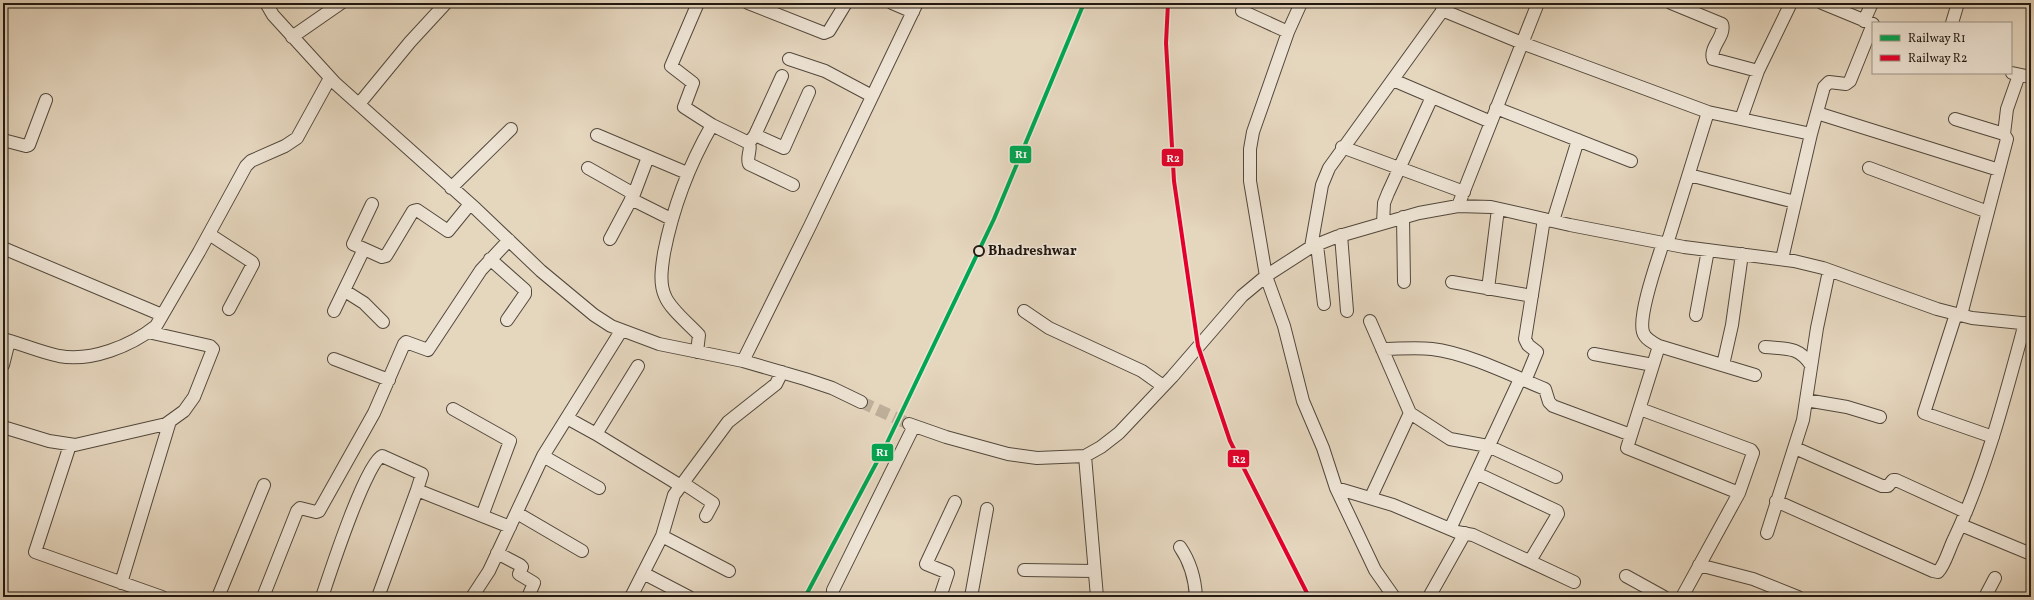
<svg xmlns="http://www.w3.org/2000/svg" width="2034" height="600" viewBox="0 0 2034 600" font-family="Vollkorn,serif">
  <style>
    .lines { fill: none; stroke-linecap: round; stroke-linejoin: round }
    .minor-tunnel { stroke: #beb09b; stroke-width: 12; stroke-dasharray: 12 6; stroke-linecap: butt }
    .minor-casing { stroke: #52483c; stroke-width: 14 }
    .minor { stroke: #eee4d5; stroke-width: 12 }
    .rail-1-casing { stroke: #eee4d5; stroke-width: 7 }
    .rail-2-casing { stroke: #eee4d5; stroke-width: 7 }
    .rail-1 { stroke: #00a651; stroke-width: 4 }
    .rail-2 { stroke: #e4002b; stroke-width: 4 }
    .stop-dot { fill: #eee4d5; stroke: #211911; stroke-width: 2 }
    .labels { text-anchor: middle; dominant-baseline: central; stroke-width: 3; stroke-linejoin: round; paint-order: stroke }
    .stop-label { font-size: 14px; font-weight: bold; fill: #211911; stroke: #eee4d5; text-anchor: start }
    .line-badge { stroke: #eee4d5; stroke-width: 1.5 }
    .badge-label { font-size: 11px; text-anchor: middle; font-weight: bold; fill: #fff }
  </style>
  <rect width="100%" height="100%" fill="#e5d6be"/>
  <filter id="stains"><feTurbulence type="fractalNoise" baseFrequency=".005" numOctaves="4"/><feColorMatrix values="0 0 0 0 .2 0 0 0 0 .09 0 0 0 0 .02 0 0 0 .5 -.17"/></filter>
  <radialGradient id="worn" r=".72"><stop offset=".6" stop-color="#630" stop-opacity="0"/><stop offset="1" stop-color="#630" stop-opacity=".3"/></radialGradient>
  <g class="lines">
    <!-- minor-tunnel -->
    <path class="minor-tunnel" d="M 861,402 L 909,424"/>
    <defs>
      <path id="minor" d="M 266,3 L 273,15 L 335,83 L 476,209 L 541,271 L 594,315 L 611,326 L 659,344 L 743,361 L 805,379 L 832,388 L 861,402
        M 698,3 L 671,66 L 693,83 L 684,107 L 712,125 L 749,143 C 752,149 746,157 749,164 L 793,185
        M 748,3 L 824,33 L 829,31 L 846,3
        M 892,3 L 913,12
        M 1301,3 L 1288,32 L 1253,132 L 1250,149 L 1250,181 L 1266,276 L 1284,326 L 1303,401 L 1323,448 L 1336,488 L 1375,570 L 1394,597
        M 1671,3 L 1722,24 C 1726,36 1709,47 1713,59 L 1758,71
        M 1822,3 L 1873,24
        M 1442,10 L 1522,43 L 1708,112 L 1811,134
        M 1242,11 L 1288,32
        M 1864,21 L 1872,3
        M 1952,23 L 1958,3
        M 292,37 L 341,3
        M 789,59 L 825,71 L 872,96
        M 2012,73 L 2031,77
        M 1393,80 L 1491,122
        M 359,104 L 410,42 L 446,3
        M 1496,108 L 1631,161
        M 1817,113 L 1999,170
        M 1741,119 L 1758,71 L 1791,3
        M 1955,119 L 2004,134 L 2007,139 L 1961,315
        M 2004,134 L 2007,109 L 2019,75
        M 597,135 L 687,173
        M 755,135 L 782,76
        M 3,140 L 26,146 L 29,145 L 46,100
        M 749,143 L 755,135 L 784,148 L 809,92
        M 1342,147 L 1464,192
        M 588,168 L 634,194
        M 1869,168 L 1988,212
        M 1689,175 L 1795,202
        M 451,188 L 511,129
        M 631,199 L 671,219
        M 372,204 L 353,244 L 382,257 L 386,256 L 413,211 L 417,210 L 448,231 L 470,204
        M 1458,206 L 1538,3
        M 1403,217 L 1404,282
        M 1553,221 L 1578,140
        M 1383,223 L 1384,203 L 1388,193 L 1432,97
        M 209,234 L 252,262 L 253,264 L 229,309
        M 1341,235 L 1347,311
        M 610,239 L 634,194 L 648,157
        M 1663,243 C 1657,262 1638,315 1643,332 C 1645,339 1653,343 1659,346 L 1755,375
        M 1667,244 L 1708,112
        M 1317,245 L 1324,304
        M 1311,247 L 1322,185 L 1329,168 L 1448,3
        M 3,248 L 162,315
        M 490,259 L 525,290 L 525,294 L 507,320
        M 1782,259 L 1811,134 L 1824,87 L 1829,82 L 1846,84 L 1850,81 L 1873,24
        M 1452,282 L 1532,296
        M 1488,289 L 1498,209
        M 345,291 L 364,303 L 383,322
        M 334,311 L 364,249
        M 1024,311 L 1049,328 L 1142,371 L 1163,386
        M 1956,314 L 1924,413 L 1993,437
        M 1696,315 L 1708,250
        M 1370,321 L 1410,413 L 1371,497
        M 3,339 C 22,344 40,352 59,356 C 91,362 131,346 156,326 L 199,252 L 246,166 L 251,161 L 285,146 L 297,138 L 330,78
        M 1659,346 L 1627,448 L 1739,493
        M 1765,347 C 1786,349 1798,346 1811,365
        M 1382,349 C 1398,349 1416,347 1432,349 C 1467,353 1511,375 1545,389 L 1549,402 L 1553,406 L 1631,435
        M 697,352 L 699,335 C 689,324 670,309 665,296 C 659,283 662,266 664,253 C 673,207 689,165 712,125
        M 1594,354 L 1653,365
        M 334,359 L 389,380
        M 743,361 L 810,226 L 917,3
        M 3,365 L 9,341
        M 1723,365 L 1732,325 L 1742,254
        M 1525,381 L 1537,352 L 1528,345 L 1525,339 L 1544,219
        M 1806,400 L 1847,407 L 1880,417
        M 453,409 L 510,441 L 482,516
        M 1640,409 L 1751,450 L 1753,453 L 1739,493 L 1682,597
        M 1410,413 L 1450,439 L 1488,446 L 1556,477
        M 567,418 L 596,434 L 638,366
        M 909,424 L 946,437 L 1008,454 L 1037,458 L 1085,456 L 1101,447 L 1119,433 L 1172,377 L 1242,296 L 1266,276 L 1311,247 L 1336,237 L 1419,213 L 1458,206 L 1491,207 L 1570,225 L 1684,247 L 1794,261 L 1823,268 L 1937,309 L 1972,318 L 2031,324
        M 3,427 L 49,441 L 75,445 L 166,424 L 184,411 L 194,397 L 213,349 L 210,346 L 148,332
        M 596,434 L 681,486
        M 70,445 L 35,552 L 162,597
        M 1795,448 L 1882,486 L 1888,486 L 1893,480 L 1896,480 L 1966,512
        M 543,456 L 599,488
        M 1085,456 L 1097,597
        M 1476,473 L 1557,511 L 1558,514 L 1530,561
        M 683,483 L 713,503 L 706,516
        M 1336,488 L 1393,505 L 1457,532 L 1473,535 L 1574,582
        M 1776,501 L 1933,571 L 1938,572 C 1945,565 1949,549 1954,539 C 1986,471 2005,397 2025,323
        M 517,513 L 582,551
        M 1961,525 L 2031,554
        M 1450,529 L 1520,379
        M 1767,533 L 1803,420 L 1817,328 L 1829,271
        M 662,536 L 729,571
        M 1180,547 C 1191,563 1195,578 1196,597
        M 497,553 L 520,565 L 522,567 L 519,574 L 534,583 L 528,597
        M 1699,565 L 1753,579 L 1798,597
        M 1024,570 L 1094,571
        M 643,573 L 689,597
        M 1626,576 L 1664,597
        M 121,583 L 170,421
        M 218,597 L 264,485
        M 263,597 L 297,511 L 300,508 L 316,512 L 319,511 L 374,413 L 404,344 L 406,342 L 428,350 L 481,270 L 509,240
        M 322,597 C 329,576 366,462 382,456 L 422,474 L 417,490
        M 378,597 L 417,490 L 510,527
        M 472,597 L 489,571 L 543,456 L 621,331
        M 631,597 L 662,536 L 674,495 L 728,422 L 776,384 L 782,372
        M 833,597 L 833,590 L 914,426
        M 940,597 L 948,573 L 926,564 L 955,502
        M 971,597 L 987,509
        M 1429,597 L 1465,533
        M 1985,597 L 1995,578"/>
    </defs>
    <!-- minor casing -->
    <use href="#minor" class="minor-casing"/>
    <!-- minor -->
    <use href="#minor" class="minor"/>
    <defs>
      <path id="rail-1" d="M 805,597 L 886,445 L 994,219 L 1084,3"/>
      <path id="rail-2" d="M 1168,3 L 1166,43 L 1174,181 L 1198,346 L 1230,441 L 1309,597"/>
    </defs>
    <!-- rail-1 casing -->
    <use href="#rail-1" class="rail-1-casing"/>
    <!-- rail-2 casing -->
    <use href="#rail-2" class="rail-2-casing"/>
    <!-- rail-1 -->
    <use href="#rail-1" class="rail-1"/>
    <!-- rail-2 -->
    <use href="#rail-2" class="rail-2"/>
  </g>
  <!-- markers -->
  <circle class="stop-dot" cx="979" cy="251" r="5"/>
  <g class="labels">
    <!-- stop labels -->
    <g class="stop-label">
      <text x="988" y="251">Bhadreshwar</text>
    </g>
  </g>
  <g class="line-badge">
    <rect x="1009" y="145" width="23" height="19" rx="4" fill="#00a651"/>
    <rect x="1161" y="148" width="23" height="19" rx="4" fill="#e4002b"/>
    <rect x="871" y="443" width="23" height="19" rx="4" fill="#00a651"/>
    <rect x="1227" y="449" width="23" height="19" rx="4" fill="#e4002b"/>
  </g>
  <g class="badge-label">
    <text x="1021" y="158">R1</text>
    <text x="1173" y="162">R2</text>
    <text x="882" y="456">R1</text>
    <text x="1239" y="463">R2</text>
  </g>
  <!-- margin -->
  <rect width="2034" height="600" fill="none" stroke="#e5d6be" stroke-width="16"/>
  <rect x="4" y="4" width="2026" height="592" fill="none" stroke="#211911" stroke-width="2"/>
  <rect x="8" y="8" width="2018" height="584" fill="none" stroke="#211911"/>
  <!-- legend -->
  <rect x="1872" y="22" width="140" height="52" fill="#eee4d5" stroke="#9c9387"/>
  <rect x="1880" y="35" width="20" height="6" fill="#00a651" stroke="#9c9387"/>
  <text x="1908" y="42" font-size="12" fill="#211911">Railway R1</text>
  <rect x="1880" y="55" width="20" height="6" fill="#e4002b" stroke="#9c9387"/>
  <text x="1908" y="62" font-size="12" fill="#211911">Railway R2</text>
  <rect width="100%" height="100%" filter="url(#stains)"/>
  <rect width="100%" height="100%" fill="url(#worn)"/>
</svg>
